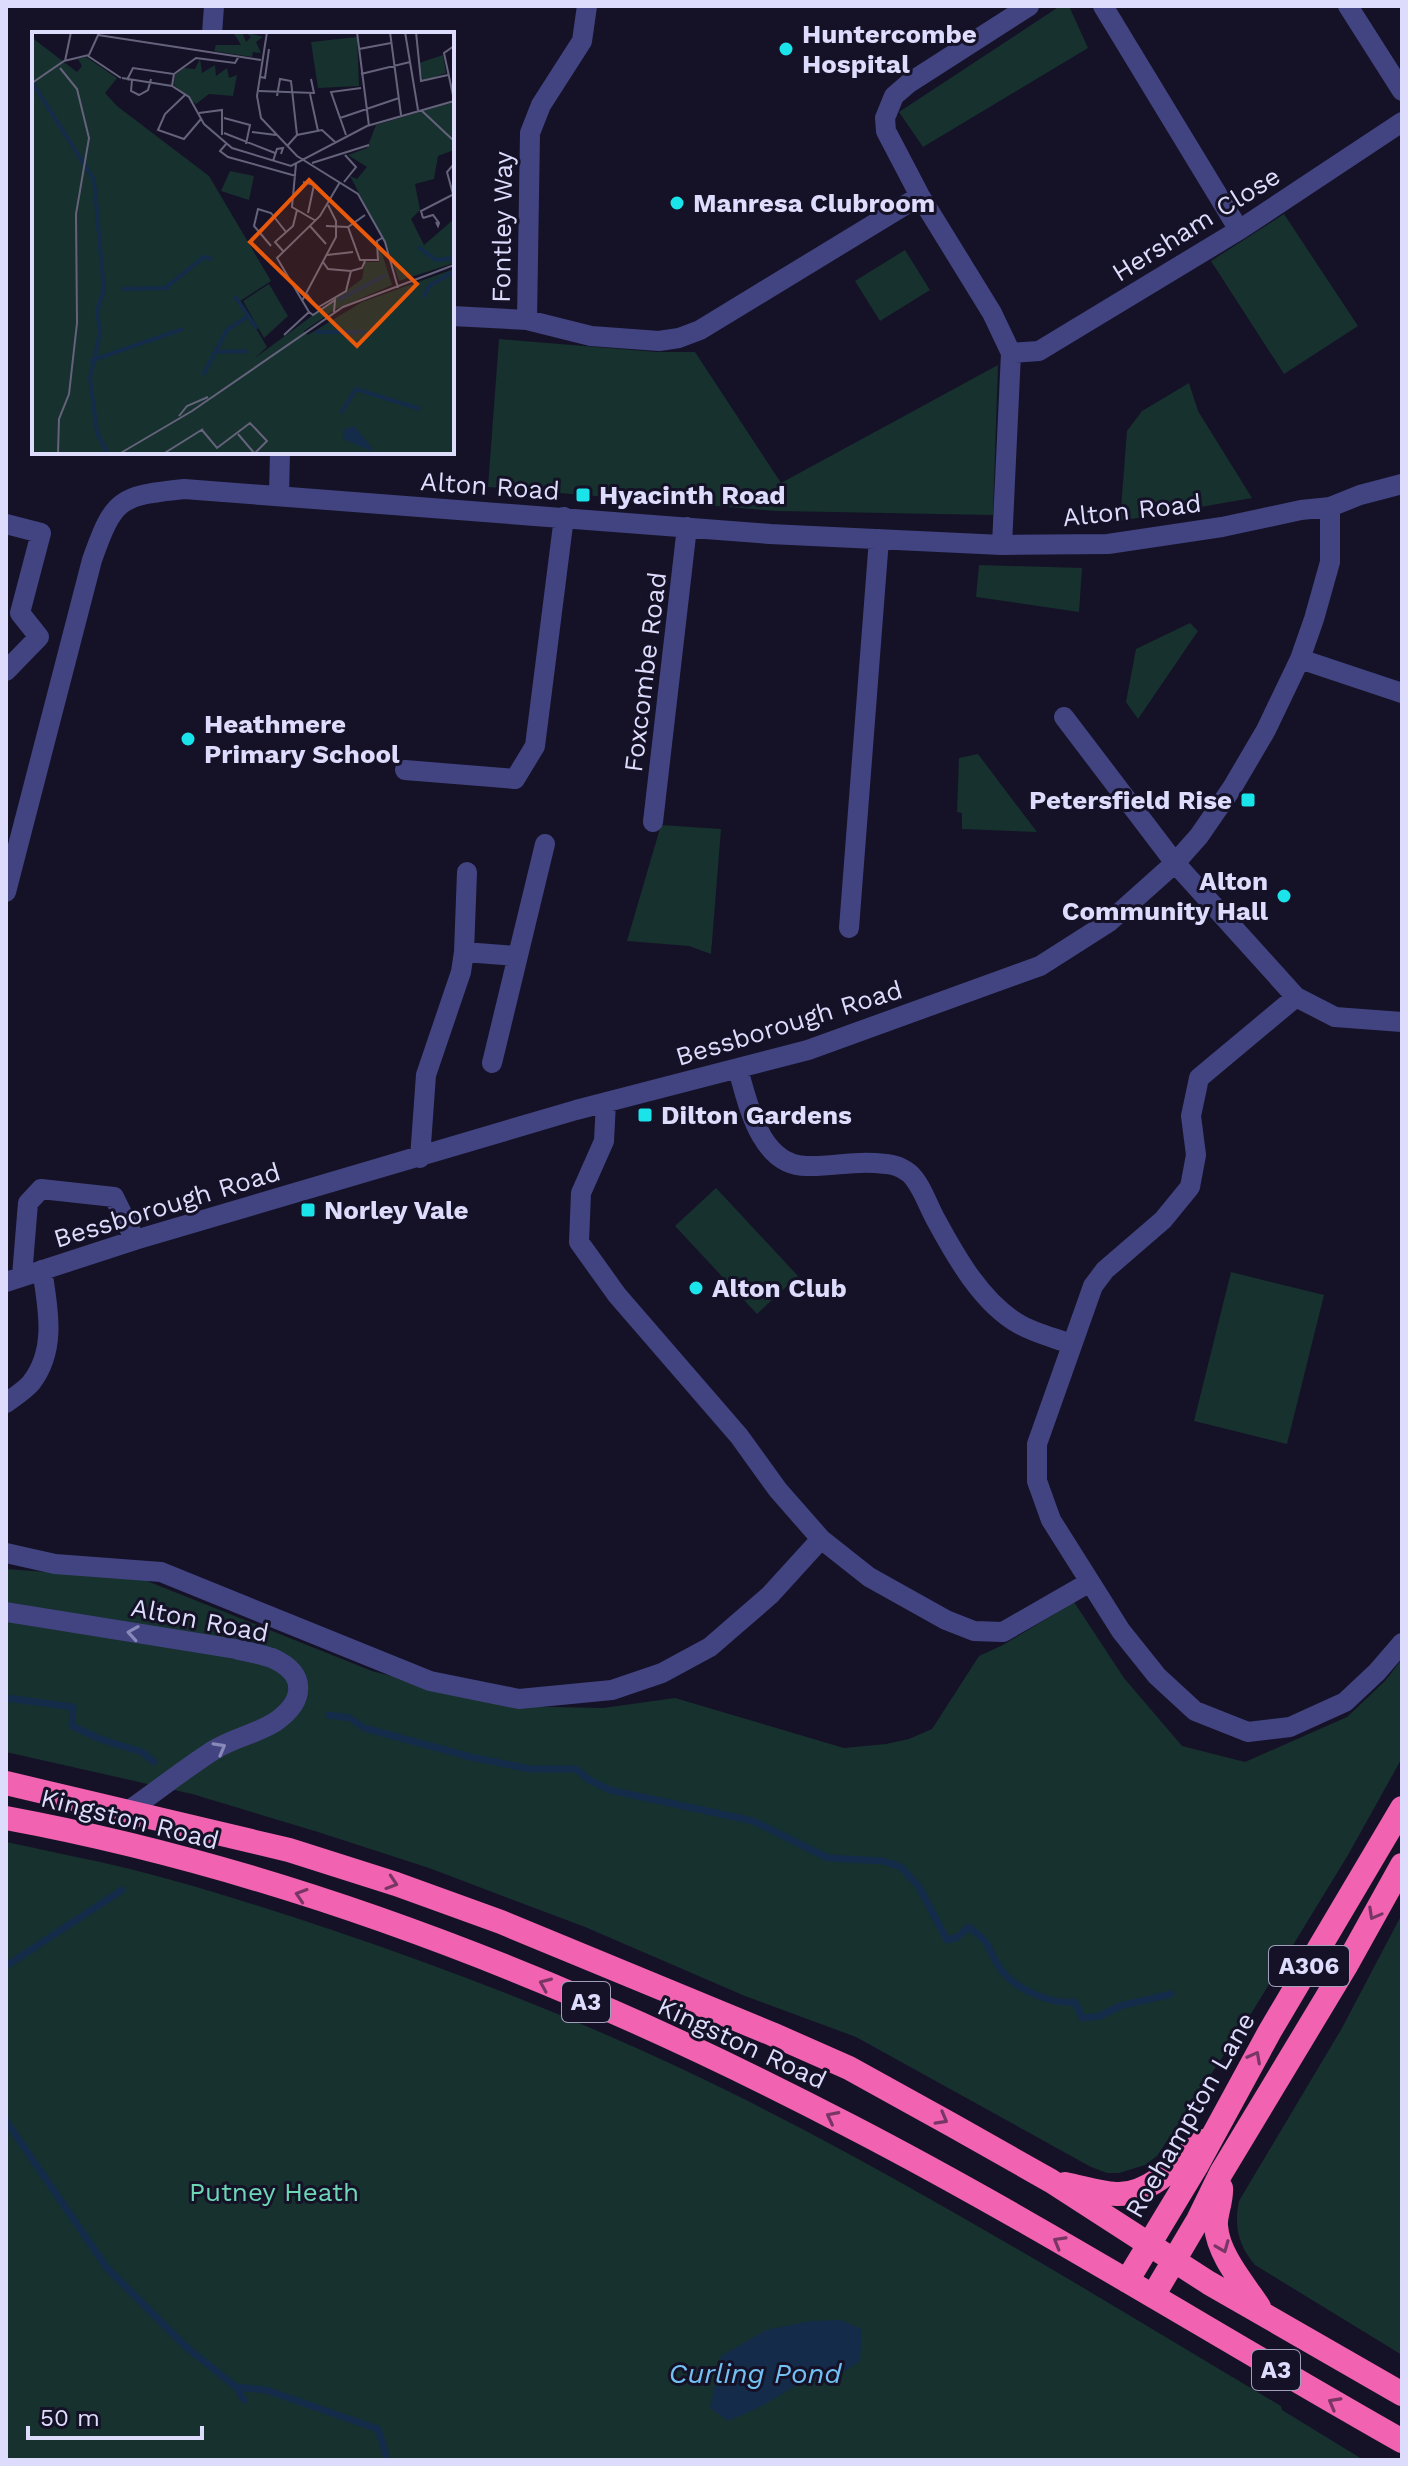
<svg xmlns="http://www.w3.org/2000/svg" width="1408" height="2466" viewBox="0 0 1408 2466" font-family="'Work Sans',sans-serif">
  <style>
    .green { fill: #16312e }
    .water { fill: #142c4a }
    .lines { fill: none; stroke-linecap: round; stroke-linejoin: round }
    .stream { stroke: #142c4a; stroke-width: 7 }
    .minor { stroke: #424482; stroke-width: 20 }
    .highway { stroke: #f162b0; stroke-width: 24 }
    .oneway { stroke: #8888b9 }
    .oneway2 { stroke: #783665 }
    .poi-dot { fill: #1ae3ea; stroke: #151227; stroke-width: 3 }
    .labels { text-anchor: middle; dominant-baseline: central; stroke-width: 6; stroke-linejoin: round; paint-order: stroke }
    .shield { fill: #151227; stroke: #a19fbc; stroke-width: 2 }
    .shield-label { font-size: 24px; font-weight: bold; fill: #dddcfc }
    .poi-label { font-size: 26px; font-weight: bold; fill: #dddcfc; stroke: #151227; text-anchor: start }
    .street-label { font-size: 26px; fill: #dddcfc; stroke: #151227 }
    .park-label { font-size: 26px; fill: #6dd6b5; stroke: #151227 }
    .water-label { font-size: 28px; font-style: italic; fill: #73c0f2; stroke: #151227 }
    .inset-river { fill: none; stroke: #142c4a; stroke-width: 4 }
    .inset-road { fill: none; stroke: #65637c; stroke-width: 2 }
    .view { fill: #e8590c; fill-opacity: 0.15; stroke: #e8590c; stroke-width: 4 }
    .inset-edge { fill: none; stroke: #dddcfc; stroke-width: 4 }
  </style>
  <rect width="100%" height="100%" fill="#151227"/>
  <!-- green -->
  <path class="green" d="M 1060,6 L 1069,6 L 1088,48 L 923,147 L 899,112 Z
    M 1284,214 L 1358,326 L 1284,374 L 1211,261 Z
    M 905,250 L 930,290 L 880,321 L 855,281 Z
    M 499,339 L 657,352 L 695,352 L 781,483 L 998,365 L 993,515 L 777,511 L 488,487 Z
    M 1189,383 L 1198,411 L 1252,498 L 1120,521 L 1127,431 L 1142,411 Z
    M 979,565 L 1082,568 L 1079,612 L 976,597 Z
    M 1190,623 L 1198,631 L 1138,719 L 1126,702 L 1136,649 Z
    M 978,754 L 1037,832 L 962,829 L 962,813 L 957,812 L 959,758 Z
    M 661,825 L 721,829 L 711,954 L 689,946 L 627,941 Z
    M 716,1188 L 798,1276 L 757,1314 L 675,1226 Z
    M 1231,1272 L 1324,1295 L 1287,1444 L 1194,1421 Z
    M 6,1569 L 142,1579 L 372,1671 L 504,1706 L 603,1708 L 675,1698 L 844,1748 L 886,1744 L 909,1739 L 932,1729 L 979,1656 L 1003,1645 L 1074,1602 L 1124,1678 L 1182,1746 L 1245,1762 L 1347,1717 L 1385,1681 L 1402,1659 L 1402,1758 L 1348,1855 L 1249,2017 L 1157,2156 L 1145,2165 L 1119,2173 L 1107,2173 L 1091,2167 L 856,2037 L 745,1996 L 585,1927 L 429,1868 L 318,1832 L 192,1794 L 6,1752 Z
    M 6,1842 C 47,1851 89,1859 130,1869 C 198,1886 266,1908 332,1930 C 472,1977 610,2032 742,2098 C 927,2191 1103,2300 1281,2406 L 1282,2410 L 1362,2459 L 1372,2460 L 6,2460 Z
    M 1402,1914 L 1402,2355 L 1255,2265 C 1238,2245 1234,2226 1239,2201 L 1342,2028 Z"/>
  <!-- water -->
  <path class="water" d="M 841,2320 L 862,2329 L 860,2361 L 837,2376 L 802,2382 L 760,2407 L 728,2421 L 710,2408 L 721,2356 L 766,2330 L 811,2321 Z"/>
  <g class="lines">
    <!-- stream -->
    <path class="stream" d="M 6,1698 L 73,1707 L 72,1726 L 100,1739 L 142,1752 L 154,1762
      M 329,1715 L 350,1718 L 364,1728 L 471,1757 L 530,1769 L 576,1769 L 589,1780 L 610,1790 L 753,1821 L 828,1858 L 883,1861 L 901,1867 L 919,1887 L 947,1940 L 958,1937 L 968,1927 C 994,1944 986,1950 1002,1971 C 1016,1989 1052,2005 1075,2002 L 1082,2018 L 1100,2016 L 1120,2006 L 1171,1994
      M 6,1966 L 122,1890
      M 6,2121 L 107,2268 L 185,2346 L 236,2387 L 244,2400
      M 236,2387 L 266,2390 L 378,2429 L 386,2455"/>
    <!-- minor -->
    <path class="minor" d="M 1103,6 L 1239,230
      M 1348,6 L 1402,91
      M 212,34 L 214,6
      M 452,316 L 527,320 L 591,336 L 659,341 L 679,338 L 700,330 L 920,196
      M 527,320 L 530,133 L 541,105 L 582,41 L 587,6
      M 1011,353 L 1039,351 L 1239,230 L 1402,122
      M 279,497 L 280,452
      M 6,524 L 41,533 L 20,613 L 39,637 L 6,671
      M 1002,545 L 1011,353 L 992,313 L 920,196 L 886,131 L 885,118 L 894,96 L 909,83 L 1029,6
      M 1300,659 L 1402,693
      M 1064,717 L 1175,863 L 1296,997 L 1335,1017 L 1402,1022
      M 405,770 L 515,779 L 535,746 L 564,517
      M 653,822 L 687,527
      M 6,892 L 92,560 C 114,498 119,496 184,489 L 770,534 L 1002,545 L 1108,544 L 1222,527 L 1301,510 L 1330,507 L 1360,495 L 1402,484
      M 849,928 L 879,539
      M 464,952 L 518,956
      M 1296,997 L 1199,1078 L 1191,1116 L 1196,1155 L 1190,1187 L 1163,1220 L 1105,1270 L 1093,1286 L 1037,1444 L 1037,1481 L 1051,1520 L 1121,1631 L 1157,1676 L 1195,1711 L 1248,1732 L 1290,1727 L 1345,1702 L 1377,1672 L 1402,1643
      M 492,1063 L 545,844
      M 738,1069 C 748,1104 760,1166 807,1166 C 830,1167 852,1161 875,1163 C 888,1164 898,1164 909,1173 C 921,1183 928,1206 936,1220 C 956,1257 982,1303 1019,1324 C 1034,1333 1055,1338 1071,1344
      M 606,1102 L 604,1141 L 581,1193 L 579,1242 L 617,1295 L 739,1436 L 778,1490 L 821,1539 L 869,1577 L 946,1620 L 974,1631 L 1003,1632 L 1090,1582
      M 420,1158 L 426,1075 L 461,972 L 464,952 L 467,872
      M 22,1276 L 28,1203 L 41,1189 L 114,1197 L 135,1240
      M 6,1282 L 135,1240 L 576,1110 L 808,1050 L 1040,966 L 1109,922 L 1175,863 L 1199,836 L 1232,788 L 1266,730 L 1300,659 L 1314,619 L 1330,562 L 1330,507
      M 6,1403 C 14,1397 24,1391 31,1383 C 57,1350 48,1308 42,1270
      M 6,1553 L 55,1564 L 161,1572 L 430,1681 L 519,1699 L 612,1690 L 662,1673 L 710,1647 L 770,1595 L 821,1539
      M 6,1612 L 236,1649 C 247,1652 261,1654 272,1658 C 308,1674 305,1701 275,1722 C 256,1734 233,1738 214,1750 C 184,1769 157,1791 128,1811"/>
    <!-- highway -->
    <path class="highway" d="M 6,1783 L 289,1850 L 396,1884 L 501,1922 L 772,2034 L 849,2068 L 952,2125 L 1051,2181 L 1209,2283 L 1402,2394
      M 6,1818 C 298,1872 590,1990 852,2127 C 1039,2224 1218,2337 1402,2441
      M 1065,2184 C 1081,2187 1099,2193 1116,2194 C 1149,2196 1180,2162 1202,2141
      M 1221,2188 C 1222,2201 1215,2214 1216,2226 C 1218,2255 1244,2284 1259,2307
      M 1127,2281 L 1197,2165 L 1270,2031 L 1402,1808
      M 1153,2296 L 1198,2220 L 1221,2173 L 1347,1964 L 1402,1865"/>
  </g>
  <!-- one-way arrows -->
  <defs><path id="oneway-chevron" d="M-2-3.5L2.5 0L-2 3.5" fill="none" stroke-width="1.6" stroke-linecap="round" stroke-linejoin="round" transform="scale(2)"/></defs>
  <g class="oneway">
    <use href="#oneway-chevron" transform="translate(133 1633) rotate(-171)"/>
    <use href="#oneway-chevron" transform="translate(220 1748) rotate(-29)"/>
  </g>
  <g class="oneway2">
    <use href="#oneway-chevron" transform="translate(392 1883) rotate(18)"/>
    <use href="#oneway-chevron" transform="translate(301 1895) rotate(-162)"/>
    <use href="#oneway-chevron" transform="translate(1374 1914) rotate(119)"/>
    <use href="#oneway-chevron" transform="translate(545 1984) rotate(-157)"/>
    <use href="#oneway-chevron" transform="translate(1255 2057) rotate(-62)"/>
    <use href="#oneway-chevron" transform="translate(832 2117) rotate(-153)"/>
    <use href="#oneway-chevron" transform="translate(942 2119) rotate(29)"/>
    <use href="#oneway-chevron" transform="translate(1059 2242) rotate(-150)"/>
    <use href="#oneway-chevron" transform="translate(1223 2247) rotate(68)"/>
    <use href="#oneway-chevron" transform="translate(1334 2403) rotate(-151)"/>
  </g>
  <!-- markers -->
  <g class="poi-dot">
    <circle cx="786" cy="49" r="8"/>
    <circle cx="677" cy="203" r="8"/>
    <rect x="575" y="487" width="16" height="16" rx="4"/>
    <circle cx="188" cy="739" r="8"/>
    <rect x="1240" y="792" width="16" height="16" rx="4"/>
    <circle cx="1284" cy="896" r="8"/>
    <rect x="637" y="1107" width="16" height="16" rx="4"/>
    <rect x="300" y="1202" width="16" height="16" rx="4"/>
    <circle cx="696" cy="1288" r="8"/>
  </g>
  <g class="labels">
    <!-- shield labels -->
    <g class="shield">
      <rect x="1269" y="1946" width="80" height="40" rx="6"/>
      <rect x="562" y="1982" width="48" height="40" rx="6"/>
      <rect x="1252" y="2350" width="48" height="40" rx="6"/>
    </g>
    <g class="shield-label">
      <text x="1309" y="1966">A306</text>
      <text x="586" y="2002">A3</text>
      <text x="1276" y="2370">A3</text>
    </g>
    <!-- poi labels -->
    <g class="poi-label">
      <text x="802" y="34">Huntercombe<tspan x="802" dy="30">Hospital</tspan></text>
      <text x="693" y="203">Manresa Clubroom</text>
      <text x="599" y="495">Hyacinth Road</text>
      <text x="204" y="724">Heathmere<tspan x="204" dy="30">Primary School</tspan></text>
      <text x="1232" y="800" text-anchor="end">Petersfield Rise</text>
      <text x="1268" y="881" text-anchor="end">Alton<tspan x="1268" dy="30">Community Hall</tspan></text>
      <text x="661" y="1115">Dilton Gardens</text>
      <text x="324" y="1210">Norley Vale</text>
      <text x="712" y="1288">Alton Club</text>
    </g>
    <!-- street labels -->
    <g class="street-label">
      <text transform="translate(1196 224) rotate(-32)">Hersham Close</text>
      <text transform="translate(502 227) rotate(-89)">Fontley Way</text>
      <text transform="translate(490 486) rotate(4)">Alton Road</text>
      <text transform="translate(1132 510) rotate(-6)">Alton Road</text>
      <text transform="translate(645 672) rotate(-83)">Foxcombe Road</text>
      <text transform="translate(789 1023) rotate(-17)">Bessborough Road</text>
      <text transform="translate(167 1205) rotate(-17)">Bessborough Road</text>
      <text transform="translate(200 1620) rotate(11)">Alton Road</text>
      <text transform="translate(130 1819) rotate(14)">Kingston Road</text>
      <text transform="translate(742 2043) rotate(25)">Kingston Road</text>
      <text transform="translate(1190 2115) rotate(-60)">Roehampton Lane</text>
    </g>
    <!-- park labels -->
    <g class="park-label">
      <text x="274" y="2192">Putney Heath</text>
    </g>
    <!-- water labels -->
    <g class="water-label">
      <text x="755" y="2373">Curling Pond</text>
    </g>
  </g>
  <!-- overview -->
  <g transform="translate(32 32)">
    <rect width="422" height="422" fill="#151227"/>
    <path d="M 0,0 L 3,8 L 45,40 L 50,34 L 46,27 L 54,25 L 85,46 L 73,61 L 85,74 L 177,144 L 239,249 L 208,269 L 235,315 L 223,326 L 330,247 L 333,230 L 347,230 L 346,209 L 360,253 L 304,277 L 272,299 L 276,303 L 330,270 L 422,237 L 422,422 L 0,422 ZM 201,0 L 210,0 L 214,10 L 219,5 L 214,0 L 231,5 L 224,10 L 229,21 L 221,20 L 220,25 L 182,19 L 184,13 L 209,13 ZM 325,5 L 327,54 L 286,56 L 279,10 ZM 411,23 L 414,41 L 391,49 L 387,31 ZM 168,27 L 170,41 L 183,33 L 184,44 L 195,36 L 197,46 L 205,43 L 201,64 L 177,62 L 164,72 L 142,53 L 143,43 L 152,36 L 163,37 ZM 422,70 L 422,118 L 406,124 L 402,147 L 383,152 L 388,178 L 379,187 L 392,213 L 422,187 L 422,231 L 367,249 L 356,216 L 318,144 L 325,147 L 335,135 L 316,123 L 335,116 L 344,93 ZM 198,139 L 222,144 L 217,168 L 189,159 ZM 237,252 L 256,284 L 232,306 L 211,269 Z" fill="#16312e"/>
    <path d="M 322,394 L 341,417 L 339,419 L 311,407 L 312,397 Z" fill="#142c4a"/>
    <path class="inset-river" d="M 0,50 L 62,148 L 72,258 L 65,278 L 68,301 L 58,346 L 65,401 L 76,422M 386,215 L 404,228 L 422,226M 133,256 L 172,225 L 180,227M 89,257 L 137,256M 203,264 L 225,297M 392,265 L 397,254 L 419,241M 306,268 L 354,243M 284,300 L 333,300M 183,320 L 216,319M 58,329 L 151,297M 171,343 L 195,298 L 215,285M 309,381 L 324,357 L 388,377"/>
    <path class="inset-road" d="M 235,0 L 225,64 L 229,86 L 265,124 L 326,162 L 353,210 L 366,256M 325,0 L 337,94M 358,0 L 369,83M 373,0 L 386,78M 384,0 L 389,49 L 416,43M 66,3 L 229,28M 422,14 L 412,21 L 422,68M 327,17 L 359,11M 56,24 L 89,46M 33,29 L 39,0M 142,42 L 164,26 L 203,31 L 207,24M 329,42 L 378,30M 229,45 L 233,46 L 237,17M 90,46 L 140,54 L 157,65 L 172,92 L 200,116 L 259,134 L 335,94 L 422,69M 95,48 L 101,36 L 142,42 L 140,54M 100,48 L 99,59 L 107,63 L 116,58 L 119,47M 0,51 L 32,29 L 57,23 L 67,1M 227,59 L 282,61 L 279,47M 154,62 L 133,82 L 126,98 L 152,107 L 169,87M 278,62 L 286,99M 245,64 L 248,47 L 259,49 L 265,103M 389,78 L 422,109M 167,81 L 190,78 L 190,103M 192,86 L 218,93 L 214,112M 308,86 L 367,66M 220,100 L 244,103M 192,101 L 243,121M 314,103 L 299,60 L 329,56M 195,111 L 188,119 L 196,125 L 264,144M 256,113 L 265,103 L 290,98 L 303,110M 241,129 L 245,117 L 251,116 L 249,122M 280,131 L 337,113M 264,132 L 260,175 L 284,189M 271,150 L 282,153 L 276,181M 312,150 L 324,135 L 313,123M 421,162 L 415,140 L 422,132M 391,186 L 389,179 L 422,162M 391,186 L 401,183 L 407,191 L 406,194 L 404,190M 278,194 L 294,212M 294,194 L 316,195 L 333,183M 316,195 L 328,228 L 346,228 L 345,209 L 350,206M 239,214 L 222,194 L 226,177 L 239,181 L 254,200M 251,219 L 243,210 L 261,194 L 265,178M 295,223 L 321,220M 291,230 L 296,237 L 319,239 L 330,236 L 333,229M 275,262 L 285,276 L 314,259 L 319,239M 270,269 L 304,205 L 304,189 L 296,173M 277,280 L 245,226 L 288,184 L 308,150M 277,280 L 281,283 L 303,268 L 302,280M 252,303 L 277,280M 147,384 L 155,374 L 176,365M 170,398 L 185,416 L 218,391 L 235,409 L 223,421M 206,402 L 223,422M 26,422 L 27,387 L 37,362 L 45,291 L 44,182 L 57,106 L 45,57 L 28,36M 87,422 L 160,379 L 311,275 L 422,233M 131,422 L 171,397"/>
    <path class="view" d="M 277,148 L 385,252 L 325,314 L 218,210 Z"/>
    <rect width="422" height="422" class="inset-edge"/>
  </g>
  <!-- border -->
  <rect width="1408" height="2466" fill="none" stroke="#dddcfc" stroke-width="16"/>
  <!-- scale -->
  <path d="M28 2426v12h174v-12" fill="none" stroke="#dddcfc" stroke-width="4"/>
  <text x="40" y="2426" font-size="24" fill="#dddcfc" stroke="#151227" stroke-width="6" paint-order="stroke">50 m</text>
</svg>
